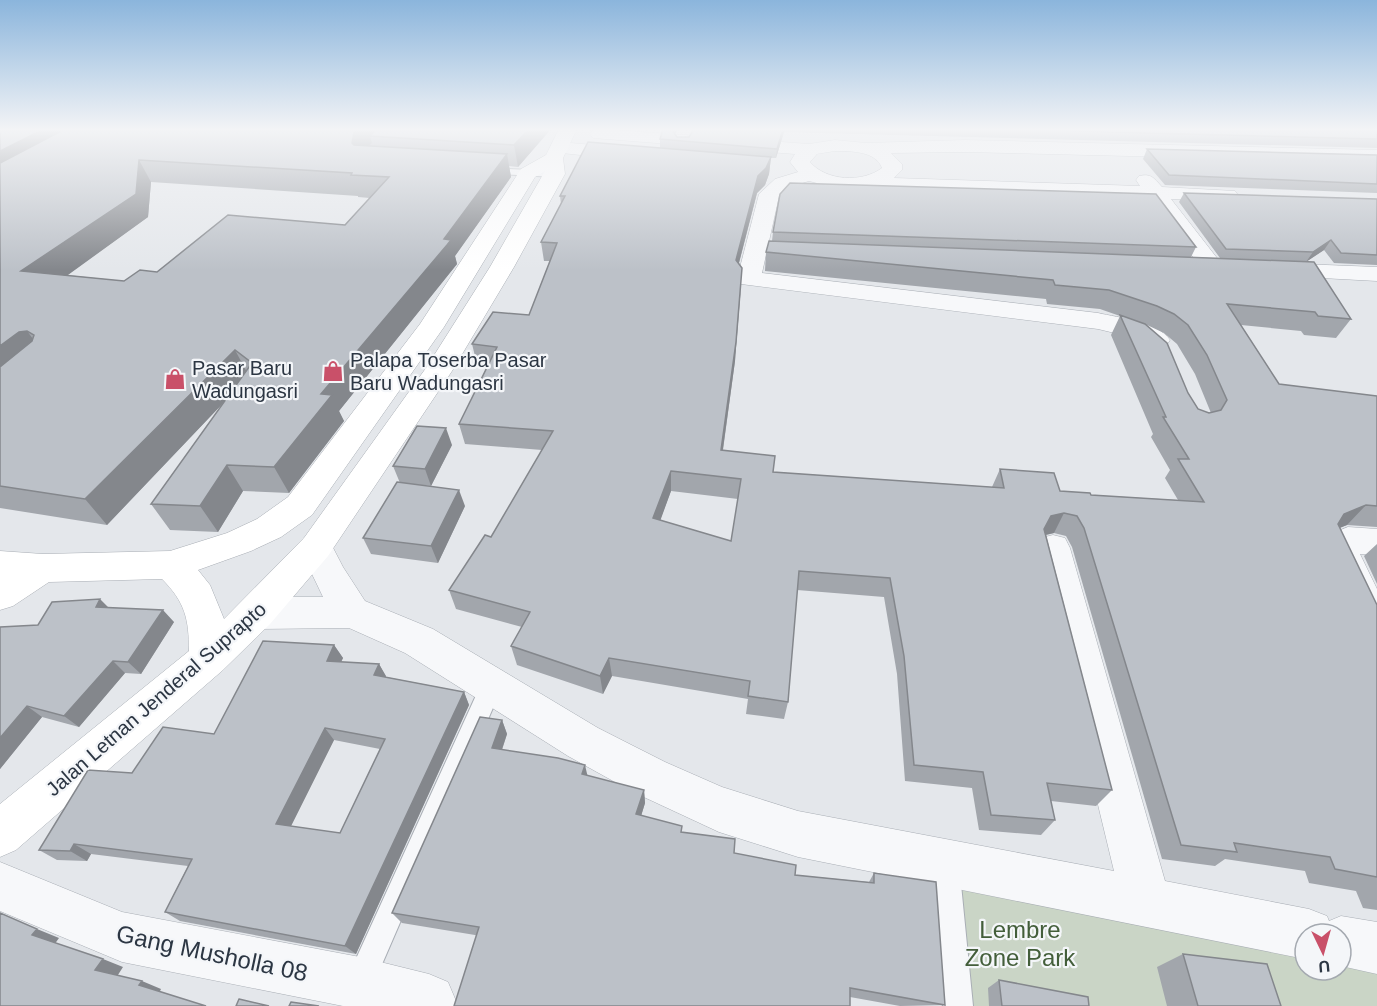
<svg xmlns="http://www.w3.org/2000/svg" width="1377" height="1006" viewBox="0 0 1377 1006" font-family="Helvetica,sans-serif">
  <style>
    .green { fill: #cad5c6 }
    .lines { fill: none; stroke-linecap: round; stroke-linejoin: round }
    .lane-casing { stroke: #a9aeb5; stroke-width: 2 }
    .street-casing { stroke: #a9aeb5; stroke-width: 1 }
    .secondary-casing { stroke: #a9aeb5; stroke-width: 1 }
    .lane { fill: #f7f8fa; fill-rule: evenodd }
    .street { fill: #f7f8fa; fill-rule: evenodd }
    .secondary { fill: #fff; fill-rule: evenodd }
    .wall { fill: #a2a6ac; fill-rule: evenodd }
    .shaded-wall { fill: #84878c }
    .building { fill: #bcc1c8; stroke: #84878c; stroke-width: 1.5; fill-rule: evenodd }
    .labels { text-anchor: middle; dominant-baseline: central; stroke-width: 4.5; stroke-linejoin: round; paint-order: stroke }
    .poi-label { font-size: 20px; fill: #2c3643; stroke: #f4f6f9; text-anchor: start }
    .street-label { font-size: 20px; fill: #2c3643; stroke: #f4f6f9 }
    .near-park-label { font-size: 24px; fill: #435e3a; stroke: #f4f6f9 }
    .near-street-label { font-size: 24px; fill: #2c3643; stroke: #f4f6f9 }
  </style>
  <rect width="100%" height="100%" fill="#e4e7eb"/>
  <!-- green -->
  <path class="green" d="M 951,865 L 1305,937 L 1305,970 L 1341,970 L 1341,945 L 1377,952 L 1377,1006 L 962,1006 Z"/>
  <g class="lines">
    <defs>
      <path id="lane" d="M 485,168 L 555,171 L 560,174 L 555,177 L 481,173 L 481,169 Z
        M 491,677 L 499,680 L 502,687 L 370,992 L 360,996 L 350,992 L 346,982 L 350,972 L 483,680 Z
        M 946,851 L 955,855 L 959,864 L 973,1006 L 943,1006 L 933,864 L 937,855 Z"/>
      <path id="street" d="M 601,129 L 809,144 L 835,140 L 866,143 L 965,140 L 1377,150 L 1377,162 L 965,152 L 891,153 L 902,164 L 902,170 L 894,178 L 1140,186 L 1136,180 L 1139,176 C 1151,173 1154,178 1162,187 L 1235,191 L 1238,195 L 1235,199 L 1228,201 L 1171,199 L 1224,267 L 1220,272 L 1212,274 L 1204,272 L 1150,198 L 844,190 L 809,181 L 789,187 L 779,196 L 762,273 L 1098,313 C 1119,318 1157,321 1170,340 L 1166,346 L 1157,348 L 1127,336 L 1098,329 L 741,284 L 737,279 L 759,194 L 775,179 L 798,172 L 790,162 L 795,154 L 593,138 L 590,134 L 593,130 ZM 835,151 C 851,151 876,151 882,168 C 862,183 826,181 810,162 L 817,154 Z
        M 559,142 L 628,148 L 635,150 L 637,154 L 635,158 L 628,160 L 552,152 L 550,148 L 552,144 Z
        M 1275,263 L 1377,267 L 1377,281 L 1267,275 L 1263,270 L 1267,265 Z
        M 1348,527 L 1377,529 L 1377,555 L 1360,554 L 1377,589 L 1377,643 L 1364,638 L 1321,545 L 1326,536 Z
        M 316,534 L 328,538 L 343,567 L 365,601 L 433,629 L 598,728 L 665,762 L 722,787 L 798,811 L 1114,871 L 1036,548 L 1041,538 L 1053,535 L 1065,538 L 1070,548 L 1165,881 L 1309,909 L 1327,916 L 1329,921 L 1341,916 L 1377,922 L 1377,974 L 1341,966 L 1341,934 L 1305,934 L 1305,959 L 798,857 L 719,832 L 633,792 L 568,756 L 405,653 L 349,628 L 257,629 L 244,624 L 238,613 L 244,602 L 257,597 L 323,597 L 299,547 L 304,538 Z
        M 0,862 L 122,912 L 360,957 L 429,974 L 448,982 L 456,1001 L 454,1006 L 343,1006 L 122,962 L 0,911 Z"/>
      <path id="secondary" d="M 559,129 L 577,129 L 563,158 L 565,174 L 514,267 L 452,371 L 328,556 L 270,624 L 223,670 L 16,850 L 0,857 L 0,804 L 189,651 C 189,619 185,602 162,579 L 49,582 L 13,606 L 0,610 L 0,551 L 43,554 L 170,551 L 227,533 L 257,519 L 288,497 L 420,324 L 521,169 L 546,155 ZM 545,171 L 490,267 L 426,368 L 304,538 L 224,619 L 210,585 L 198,570 L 251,551 L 281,537 L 312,515 L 444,327 L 535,177 Z"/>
    </defs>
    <!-- lane casing -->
    <use href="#lane" class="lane-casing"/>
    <!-- street casing -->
    <use href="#street" class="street-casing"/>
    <!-- secondary casing -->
    <use href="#secondary" class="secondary-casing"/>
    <!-- lane -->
    <use href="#lane" class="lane"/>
    <!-- street -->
    <use href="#street" class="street"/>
    <!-- secondary -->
    <use href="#secondary" class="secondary"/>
  </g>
  <!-- wall -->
  <path class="wall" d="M 0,129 L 551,129 L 518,167 L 509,166 L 511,177 L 455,256 L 457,264 L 453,269 L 339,411 L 344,421 L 289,493 L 243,491 L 218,532 L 170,530 L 151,504 L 224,402 L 107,525 L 0,508 ZM 151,182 L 358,196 L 358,197 L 370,198 L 345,225 L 157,272 L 124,281 L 67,275 L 148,217 Z
    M 663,129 L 678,129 L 675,134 L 677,137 L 689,137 L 694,129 L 1377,129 L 1377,148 L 784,132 L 776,158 L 771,158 L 769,174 L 765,185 L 757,193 L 739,263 L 735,361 L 723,450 L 773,472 L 992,487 L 1000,469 L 1060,491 L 1091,495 L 1178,500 L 1165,478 L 1170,470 L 1151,437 L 1153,434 L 1111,335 L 1120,316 L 1100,309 L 1047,304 L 1046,299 L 765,271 L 766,252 L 772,241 L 773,232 L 1196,247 L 1191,257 L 1220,258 L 1179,202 L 1184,193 L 1377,199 L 1377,265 L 1334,263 L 1324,250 L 1307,261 L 1351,319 L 1336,338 L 1304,335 L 1301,331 L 1241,325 L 1279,384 L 1377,396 L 1377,527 L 1347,525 L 1339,528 L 1377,605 L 1377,910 L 1363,908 L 1356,891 L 1309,883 L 1305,871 L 1225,859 L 1215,866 L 1162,859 L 1072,547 L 1066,536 L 1054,533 L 1046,535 L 1112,790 L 1096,806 L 1051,801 L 1055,820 L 1041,835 L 979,830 L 972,788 L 905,781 L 897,674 L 884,597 L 797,590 L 788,702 L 784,719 L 746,714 L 748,699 L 612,676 L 603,694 L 517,665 L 511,646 L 522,627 L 456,609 L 449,590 L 491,537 L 542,450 L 465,444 L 459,424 L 488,365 L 477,364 L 472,344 L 529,315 L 550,261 L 544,261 L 541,242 L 561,204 L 560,196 L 660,148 L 660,139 ZM 1136,321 L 1147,325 L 1164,333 L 1177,344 L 1195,374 L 1211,413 L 1209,413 L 1198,409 L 1188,393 ZM 671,491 L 738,499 L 731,541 L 660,520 Z
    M 1147,149 L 1377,155 L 1377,193 L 1165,185 L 1143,159 Z
    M 452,445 L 431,486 L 400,483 L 393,466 Z
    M 465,506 L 438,563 L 371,554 L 363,538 Z
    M 1377,544 L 1377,584 L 1364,556 Z
    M 108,607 L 174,622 L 141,674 L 125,673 L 79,727 L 42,717 L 0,769 L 0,627 L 38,625 Z
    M 334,645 L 343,658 L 341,662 L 379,664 L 386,677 L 464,692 L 469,705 L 356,954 L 180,921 L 165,912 L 188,866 L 91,854 L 87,861 L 57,860 L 39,850 L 132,773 L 214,734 ZM 334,740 L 380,749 L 340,833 L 291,826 Z
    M 502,720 L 507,734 L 502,750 L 587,776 L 644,790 L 645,803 L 641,816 L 734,853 L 795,875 L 869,882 L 874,873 L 945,1005 L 900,1006 L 850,997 L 402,923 L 392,913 Z
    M 1183,954 L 1281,1006 L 1167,1006 L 1157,967 Z
    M 999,980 L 1089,1006 L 989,1006 L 988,988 Z"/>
  <!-- shaded-wall -->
  <path class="shaded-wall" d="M 44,129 L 96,129 L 0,181 L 0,151 Z
    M 357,129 L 388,129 L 370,136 L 372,143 L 360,153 L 352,143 L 354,132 Z
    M 529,129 L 551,129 L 518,167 L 514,145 Z
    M 673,129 L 678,129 L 672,139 L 672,130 Z
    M 783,129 L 784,129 L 784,132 L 776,158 L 777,149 Z
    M 507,154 L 511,177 L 455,256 L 457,264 L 339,411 L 344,421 L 289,493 L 274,467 L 321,394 L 444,239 Z
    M 771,157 L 769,174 L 765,185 L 757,193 L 735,278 L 736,260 L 758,176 Z
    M 139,160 L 151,182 L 148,217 L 39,296 L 21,271 Z
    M 1331,240 L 1324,250 L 1306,262 L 1313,252 Z
    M 741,286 L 735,361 L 720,470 L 721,450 Z
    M 27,331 L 46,356 L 0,388 L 0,346 L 19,332 Z
    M 235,350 L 249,376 L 107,525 L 85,499 Z
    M 446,428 L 452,445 L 431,486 L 425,469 Z
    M 227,465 L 243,491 L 218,532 L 200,506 Z
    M 671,471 L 671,491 L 654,538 L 653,518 Z
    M 459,490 L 465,506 L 438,563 L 431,546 Z
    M 1366,505 L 1347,525 L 1325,534 L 1344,514 Z
    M 1064,513 L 1054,533 L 1040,536 L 1051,516 Z
    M 100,599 L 112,611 L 96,607 Z
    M 163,610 L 174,622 L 141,674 L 128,662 Z
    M 334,645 L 343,658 L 335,674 L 327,661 Z
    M 609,658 L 612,676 L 603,694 L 600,676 Z
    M 113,661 L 125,673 L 79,727 L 64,716 Z
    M 379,664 L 386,676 L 382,688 L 374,675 Z
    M 464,692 L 469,705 L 356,954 L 345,946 Z
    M 27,706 L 42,717 L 0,769 L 0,738 Z
    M 502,720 L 507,734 L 498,761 L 492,748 Z
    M 325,728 L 334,740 L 287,834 L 276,824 Z
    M 585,765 L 588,778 L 582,774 Z
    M 644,790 L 645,803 L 638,826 L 636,814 Z
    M 74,844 L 91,854 L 87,861 L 70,851 Z
    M 37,929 L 59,938 L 54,945 L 32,935 Z
    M 103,959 L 123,967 L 116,978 L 95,970 Z
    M 142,981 L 161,989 L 159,993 L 139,985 Z"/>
  <!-- building -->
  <path class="building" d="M 0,129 L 44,129 L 0,151 Z
    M 65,129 L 357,129 L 354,132 L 352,143 L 354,145 L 507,154 L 444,239 L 451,240 L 447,245 L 321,394 L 332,395 L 274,467 L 227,465 L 200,506 L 151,504 L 252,363 L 235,350 L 85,499 L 0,486 L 0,367 L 32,341 L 34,335 L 27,331 L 19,332 L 0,346 L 0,163 ZM 139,160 L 352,173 L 351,175 L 389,177 L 345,225 L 228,215 L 157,272 L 140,270 L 124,281 L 21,271 L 136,194 Z
    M 377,129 L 529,129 L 514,145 L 370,136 Z
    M 663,129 L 673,129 L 672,130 L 677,137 L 689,137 L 694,129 L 783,129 L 777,149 L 660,139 Z
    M 999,129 L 1377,129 L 1377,139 Z
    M 588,142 L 771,157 L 766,168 L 758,176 L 736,260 L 742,268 L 736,342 L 721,450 L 775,456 L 773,472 L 1004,488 L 1000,469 L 1054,473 L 1060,491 L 1090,493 L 1091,495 L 1204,502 L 1178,459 L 1189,459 L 1163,417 L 1166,417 L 1120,315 L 1145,324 L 1167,343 L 1188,393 L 1198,409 L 1209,413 L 1221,410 L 1227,400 L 1207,355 L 1188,325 L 1174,314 L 1157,306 L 1109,290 L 1055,285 L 1053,280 L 766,252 L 769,241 L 1314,262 L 1351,319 L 1318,316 L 1315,312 L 1227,304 L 1279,384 L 1377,396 L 1377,506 L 1366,505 L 1344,514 L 1338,524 L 1377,605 L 1377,877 L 1335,869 L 1330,857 L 1234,843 L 1237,852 L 1181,845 L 1084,528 L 1077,516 L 1064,513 L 1051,516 L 1044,529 L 1112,790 L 1047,783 L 1055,820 L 991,815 L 983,772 L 914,765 L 904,656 L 890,578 L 799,571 L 788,702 L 748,696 L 750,681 L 609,658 L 600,676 L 511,646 L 530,612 L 449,590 L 485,535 L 491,537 L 553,431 L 459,424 L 497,347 L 472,344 L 493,312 L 529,315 L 557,243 L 541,242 L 565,196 L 560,196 ZM 671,471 L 741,479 L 731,541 L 653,518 Z
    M 1147,149 L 1377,155 L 1377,184 L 1169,175 Z
    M 790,183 L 1156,194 L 1196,247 L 773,232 L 780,194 Z
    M 1184,193 L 1377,199 L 1377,255 L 1341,253 L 1331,240 L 1313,252 L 1226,249 Z
    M 417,426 L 446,428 L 425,469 L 393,466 Z
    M 397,482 L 459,490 L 431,546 L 363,538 Z
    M 100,599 L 96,607 L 163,610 L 128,662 L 113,661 L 64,716 L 27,706 L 0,738 L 0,627 L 38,625 L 52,602 Z
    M 263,641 L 334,645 L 327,661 L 379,664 L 374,675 L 464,692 L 345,946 L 165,912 L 192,859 L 74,844 L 70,851 L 39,850 L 88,770 L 132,773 L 163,727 L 214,734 ZM 325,728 L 385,739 L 340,833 L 276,824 Z
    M 480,717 L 502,720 L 492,748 L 558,758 L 585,765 L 582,774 L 644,790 L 636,814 L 682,826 L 681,832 L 735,839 L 734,853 L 796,865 L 795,875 L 874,883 L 874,873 L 936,882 L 945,1005 L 850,988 L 850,1006 L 454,1006 L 479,927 L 392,913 Z
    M 0,913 L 37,929 L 32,935 L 103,959 L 95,970 L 142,981 L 139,985 L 206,1006 L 0,1006 Z
    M 1183,954 L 1267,964 L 1281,1006 L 1198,1006 Z
    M 999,980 L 1088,997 L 1089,1006 L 1002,1006 Z
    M 239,999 L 269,1006 L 236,1006 Z
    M 291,1002 L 319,1006 L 289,1006 Z"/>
  <!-- sky -->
  <linearGradient id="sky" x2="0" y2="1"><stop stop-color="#8bb5dc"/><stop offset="0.48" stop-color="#f3f4f6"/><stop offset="1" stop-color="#f3f4f6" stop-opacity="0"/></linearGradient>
  <rect width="1377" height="270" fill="url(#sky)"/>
  <!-- icons -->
  <defs>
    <symbol id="shop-bare" viewBox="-9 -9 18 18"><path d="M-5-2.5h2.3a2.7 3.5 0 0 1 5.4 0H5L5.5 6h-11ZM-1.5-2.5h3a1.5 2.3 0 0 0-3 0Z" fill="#c95069" stroke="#f4f6f9" stroke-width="2.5" paint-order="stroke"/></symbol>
  </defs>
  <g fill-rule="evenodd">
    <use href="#shop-bare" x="318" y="356" width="30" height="30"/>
    <use href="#shop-bare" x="160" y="364" width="30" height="30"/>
  </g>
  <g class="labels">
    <!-- poi labels -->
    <g class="poi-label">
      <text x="350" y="360">Palapa Toserba Pasar<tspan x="350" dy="23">Baru Wadungasri</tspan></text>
      <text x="192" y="368">Pasar Baru<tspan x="192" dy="23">Wadungasri</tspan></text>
    </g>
    <!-- street labels -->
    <g class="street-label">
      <text transform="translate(156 699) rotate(-41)">Jalan Letnan Jenderal Suprapto</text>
    </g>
    <!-- near-park labels -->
    <g class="near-park-label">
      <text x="1020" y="929">Lembre<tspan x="1020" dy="28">Zone Park</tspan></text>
    </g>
    <!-- near-street labels -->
    <g class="near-street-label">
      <text transform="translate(212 953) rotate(12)">Gang Musholla 08</text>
    </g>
  </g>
  <!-- north arrow -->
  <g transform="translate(1323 952) rotate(175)"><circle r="28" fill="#f4f6f9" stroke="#a4a9b0" stroke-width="1.5"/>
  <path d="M0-4.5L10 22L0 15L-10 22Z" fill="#c95069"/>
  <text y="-9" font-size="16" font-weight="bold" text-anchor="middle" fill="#2c3643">U</text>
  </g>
</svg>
